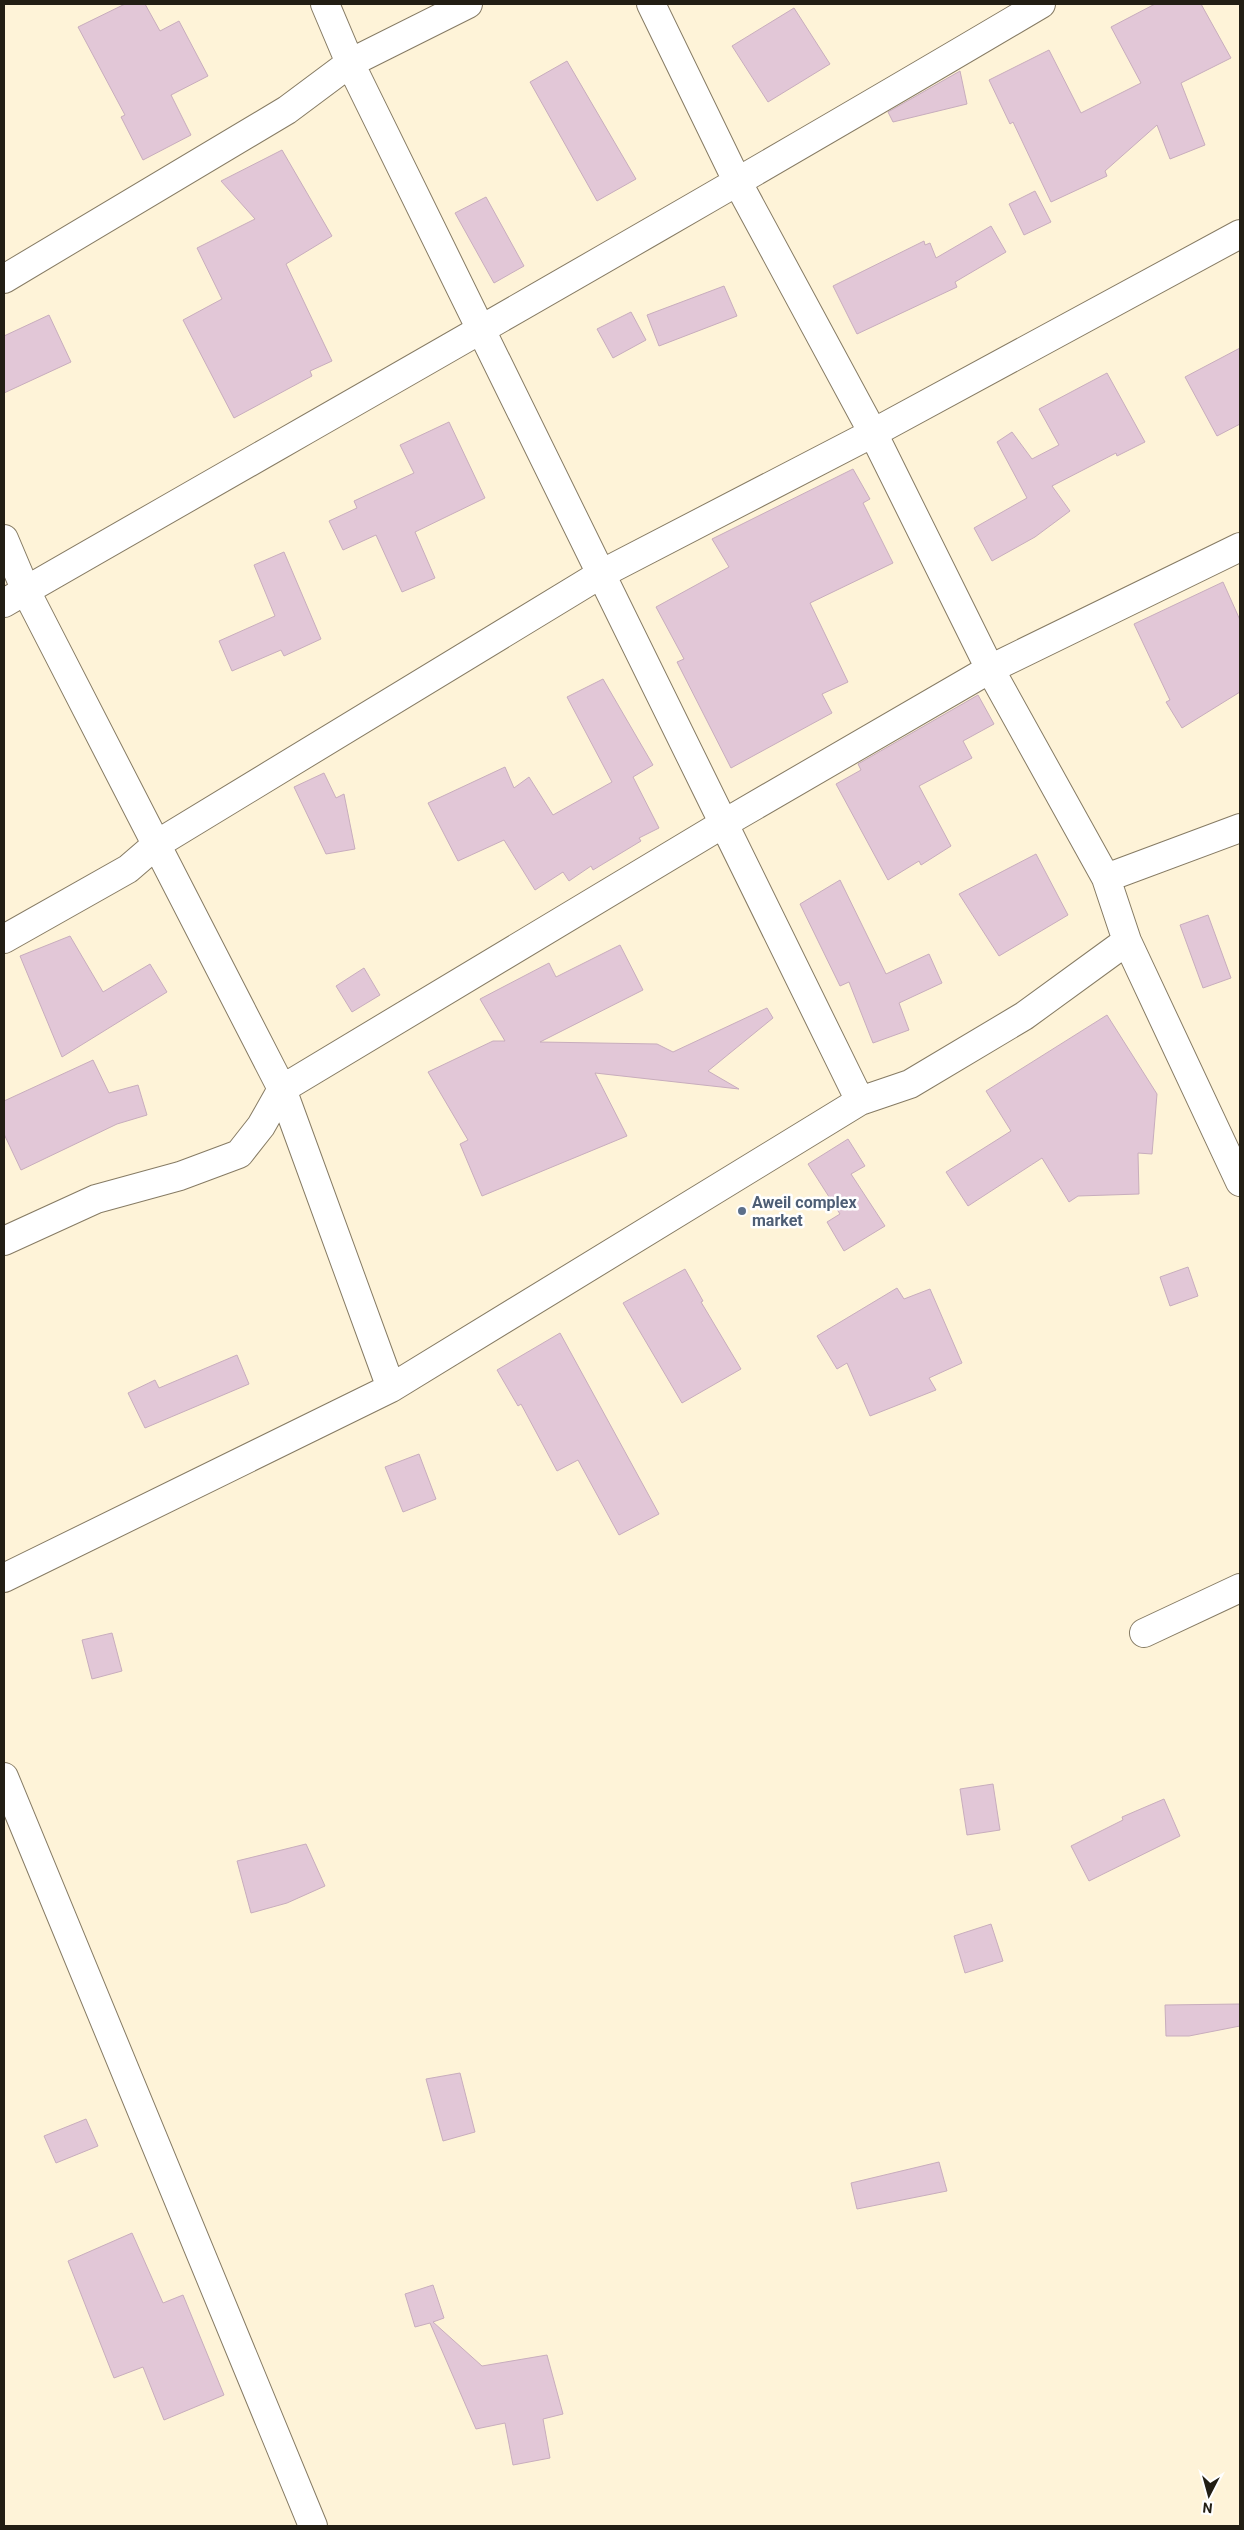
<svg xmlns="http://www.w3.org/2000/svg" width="1244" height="2530" viewBox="0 0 1244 2530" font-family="Roboto,sans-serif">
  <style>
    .building { fill: #e2c7d7; stroke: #c8adbd }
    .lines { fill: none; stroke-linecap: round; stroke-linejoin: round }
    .street-casing { stroke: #867b64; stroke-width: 30 }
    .street { stroke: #fff; stroke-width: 28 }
    .service-dot { fill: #5c6f8a; stroke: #fff; stroke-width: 2 }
    .labels { text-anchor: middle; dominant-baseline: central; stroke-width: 5; stroke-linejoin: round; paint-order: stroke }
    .service-label { font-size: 16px; font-weight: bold; fill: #4e5e75; stroke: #fff; text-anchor: start }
  </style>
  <rect width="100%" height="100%" fill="#fef3d8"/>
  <!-- building -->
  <path class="building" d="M 125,4 L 145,4 L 160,31 L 179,21 L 208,76 L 171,95 L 191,135 L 143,160 L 121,117 L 125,115 L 78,27 Z
    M 1155,4 L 1201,4 L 1231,58 L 1181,83 L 1205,145 L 1170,159 L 1157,125 L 1105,171 L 1107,176 L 1051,202 L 1013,122 L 1010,124 L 989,80 L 1049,50 L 1081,113 L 1141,83 L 1111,27 Z
    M 794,8 L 830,64 L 768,102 L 732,46 Z
    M 567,61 L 636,179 L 597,201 L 530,82 Z
    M 960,71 L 967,104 L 893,122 L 888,112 Z
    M 282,150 L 332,236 L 286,264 L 332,361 L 310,371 L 312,376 L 234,418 L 183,320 L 222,299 L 197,248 L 255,219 L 221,181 Z
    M 1035,191 L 1051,222 L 1024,235 L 1009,204 Z
    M 486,197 L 524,266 L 494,283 L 455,213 Z
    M 991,226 L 1006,252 L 955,282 L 957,287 L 857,334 L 833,286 L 924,241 L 925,245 L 930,243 L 936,258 Z
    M 724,286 L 737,316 L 659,346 L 647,315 Z
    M 631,312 L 646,340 L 613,358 L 597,329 Z
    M 49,315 L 71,362 L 4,393 L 4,336 Z
    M 1240,348 L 1240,424 L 1217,436 L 1185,377 Z
    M 1107,373 L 1145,442 L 1117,456 L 1116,453 L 1052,486 L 1070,511 L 1035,537 L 992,561 L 974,528 L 1027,498 L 997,442 L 1012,432 L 1032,459 L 1059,445 L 1039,409 Z
    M 449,422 L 485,498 L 415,532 L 435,578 L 402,592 L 376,535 L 343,550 L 329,521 L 357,508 L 354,501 L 414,473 L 400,445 Z
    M 853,469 L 870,499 L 863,503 L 893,563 L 810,603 L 848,682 L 822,694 L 832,713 L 731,768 L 677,662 L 684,659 L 656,607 L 729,567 L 712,539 Z
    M 284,552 L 321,639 L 284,656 L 281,650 L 232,671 L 219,641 L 275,616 L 254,565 Z
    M 1223,582 L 1240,620 L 1240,692 L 1182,728 L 1166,702 L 1170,700 L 1134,624 Z
    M 603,679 L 653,765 L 633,777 L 659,828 L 639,838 L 641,841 L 593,870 L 591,866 L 569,881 L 563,872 L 535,890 L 504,840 L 458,861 L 428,803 L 505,767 L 514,788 L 529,777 L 553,815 L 612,782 L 567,697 Z
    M 978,695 L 994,724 L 963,741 L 972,758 L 919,786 L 951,846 L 921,865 L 919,861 L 888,880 L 836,784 L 861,770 L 858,764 Z
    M 324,773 L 336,798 L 344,794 L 355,849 L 326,854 L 294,787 Z
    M 1036,854 L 1068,915 L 999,956 L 959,894 Z
    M 840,880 L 886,974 L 929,954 L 942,983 L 899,1003 L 909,1030 L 873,1043 L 849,982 L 840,986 L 800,904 Z
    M 1208,915 L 1231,978 L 1203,988 L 1180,925 Z
    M 70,936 L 103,992 L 150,964 L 167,992 L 62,1057 L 20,956 Z
    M 620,945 L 643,990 L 540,1042 L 657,1044 L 673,1052 L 767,1008 L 773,1018 L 708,1071 L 739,1089 L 595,1073 L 627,1136 L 482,1196 L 460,1144 L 468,1140 L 428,1072 L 493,1041 L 505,1041 L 480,999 L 549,963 L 556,977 Z
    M 364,968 L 380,995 L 352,1012 L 336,986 Z
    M 1107,1015 L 1157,1094 L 1152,1154 L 1138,1153 L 1139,1194 L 1078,1196 L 1069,1202 L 1042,1158 L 968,1206 L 946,1172 L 1011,1131 L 986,1091 Z
    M 93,1060 L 109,1093 L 138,1085 L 147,1115 L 117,1124 L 21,1170 L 4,1134 L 4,1101 Z
    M 848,1139 L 865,1166 L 851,1174 L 885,1226 L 844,1251 L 827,1222 L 840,1214 L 808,1164 Z
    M 1188,1267 L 1198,1296 L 1170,1306 L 1160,1277 Z
    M 685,1269 L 703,1301 L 701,1302 L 741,1369 L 682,1403 L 623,1303 Z
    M 897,1288 L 904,1299 L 930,1289 L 962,1363 L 929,1378 L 936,1390 L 870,1416 L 847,1363 L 837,1369 L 817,1336 Z
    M 560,1333 L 659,1514 L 619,1535 L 578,1460 L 557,1471 L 521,1404 L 518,1406 L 497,1370 Z
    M 237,1355 L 249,1384 L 145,1428 L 128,1393 L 155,1380 L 159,1388 Z
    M 419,1454 L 436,1499 L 403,1512 L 385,1467 Z
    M 112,1633 L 122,1671 L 92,1679 L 82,1640 Z
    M 993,1784 L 1000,1830 L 967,1835 L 960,1789 Z
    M 1164,1799 L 1180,1836 L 1089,1881 L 1071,1846 L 1123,1820 L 1122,1817 Z
    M 306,1844 L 325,1886 L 287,1903 L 251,1913 L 237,1861 Z
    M 991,1924 L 1003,1961 L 965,1973 L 954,1936 Z
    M 1240,2004 L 1240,2026 L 1189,2036 L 1166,2036 L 1165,2005 Z
    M 460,2073 L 475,2132 L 443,2141 L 426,2079 Z
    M 86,2119 L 98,2146 L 56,2163 L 44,2136 Z
    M 939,2162 L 947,2191 L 857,2209 L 851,2183 Z
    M 132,2233 L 163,2303 L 183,2295 L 224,2395 L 164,2420 L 143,2367 L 114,2378 L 68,2261 Z
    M 433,2285 L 444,2318 L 433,2322 L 482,2366 L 547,2355 L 563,2414 L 543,2419 L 550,2458 L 513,2465 L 505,2423 L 476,2429 L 430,2323 L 415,2327 L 405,2294 Z"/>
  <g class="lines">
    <defs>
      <path id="street" d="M 325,4 L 350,63 L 860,1101
        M 651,4 L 738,183 L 873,433 L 990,669 L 1106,878 L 1127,941 L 1240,1182
        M 4,279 L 287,110 L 350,63 L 468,4
        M 4,539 L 26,591 L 282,1089 L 391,1388
        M 4,603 C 350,404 698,207 1041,4
        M 1106,878 L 1240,828
        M 4,939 L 128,869 L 157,844 L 601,574 L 873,433 L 1240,234
        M 4,1241 L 96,1199 L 180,1176 L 239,1154 L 261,1126 L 282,1089 L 723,824 L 990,669 L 1240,547
        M 4,1578 L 391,1388 L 860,1101 L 910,1084 L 1024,1016 L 1127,941
        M 1144,1633 L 1240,1588
        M 4,1777 L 313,2526"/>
    </defs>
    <!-- street casing -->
    <use href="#street" class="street-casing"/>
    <!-- street -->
    <use href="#street" class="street"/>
  </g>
  <!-- markers -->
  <circle class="service-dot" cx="742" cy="1211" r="5"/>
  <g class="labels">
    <!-- service labels -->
    <g class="service-label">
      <text x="752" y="1202">Aweil complex<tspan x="752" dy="18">market</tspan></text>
    </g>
  </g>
  <!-- border -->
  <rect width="1244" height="2530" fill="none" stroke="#221e14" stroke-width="10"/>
  <!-- north arrow -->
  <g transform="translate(1209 2495) rotate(186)" stroke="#ffffff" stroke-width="4" paint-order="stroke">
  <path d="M0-4L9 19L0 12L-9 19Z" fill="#221e14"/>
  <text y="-8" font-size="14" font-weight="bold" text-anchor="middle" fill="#221e14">N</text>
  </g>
</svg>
